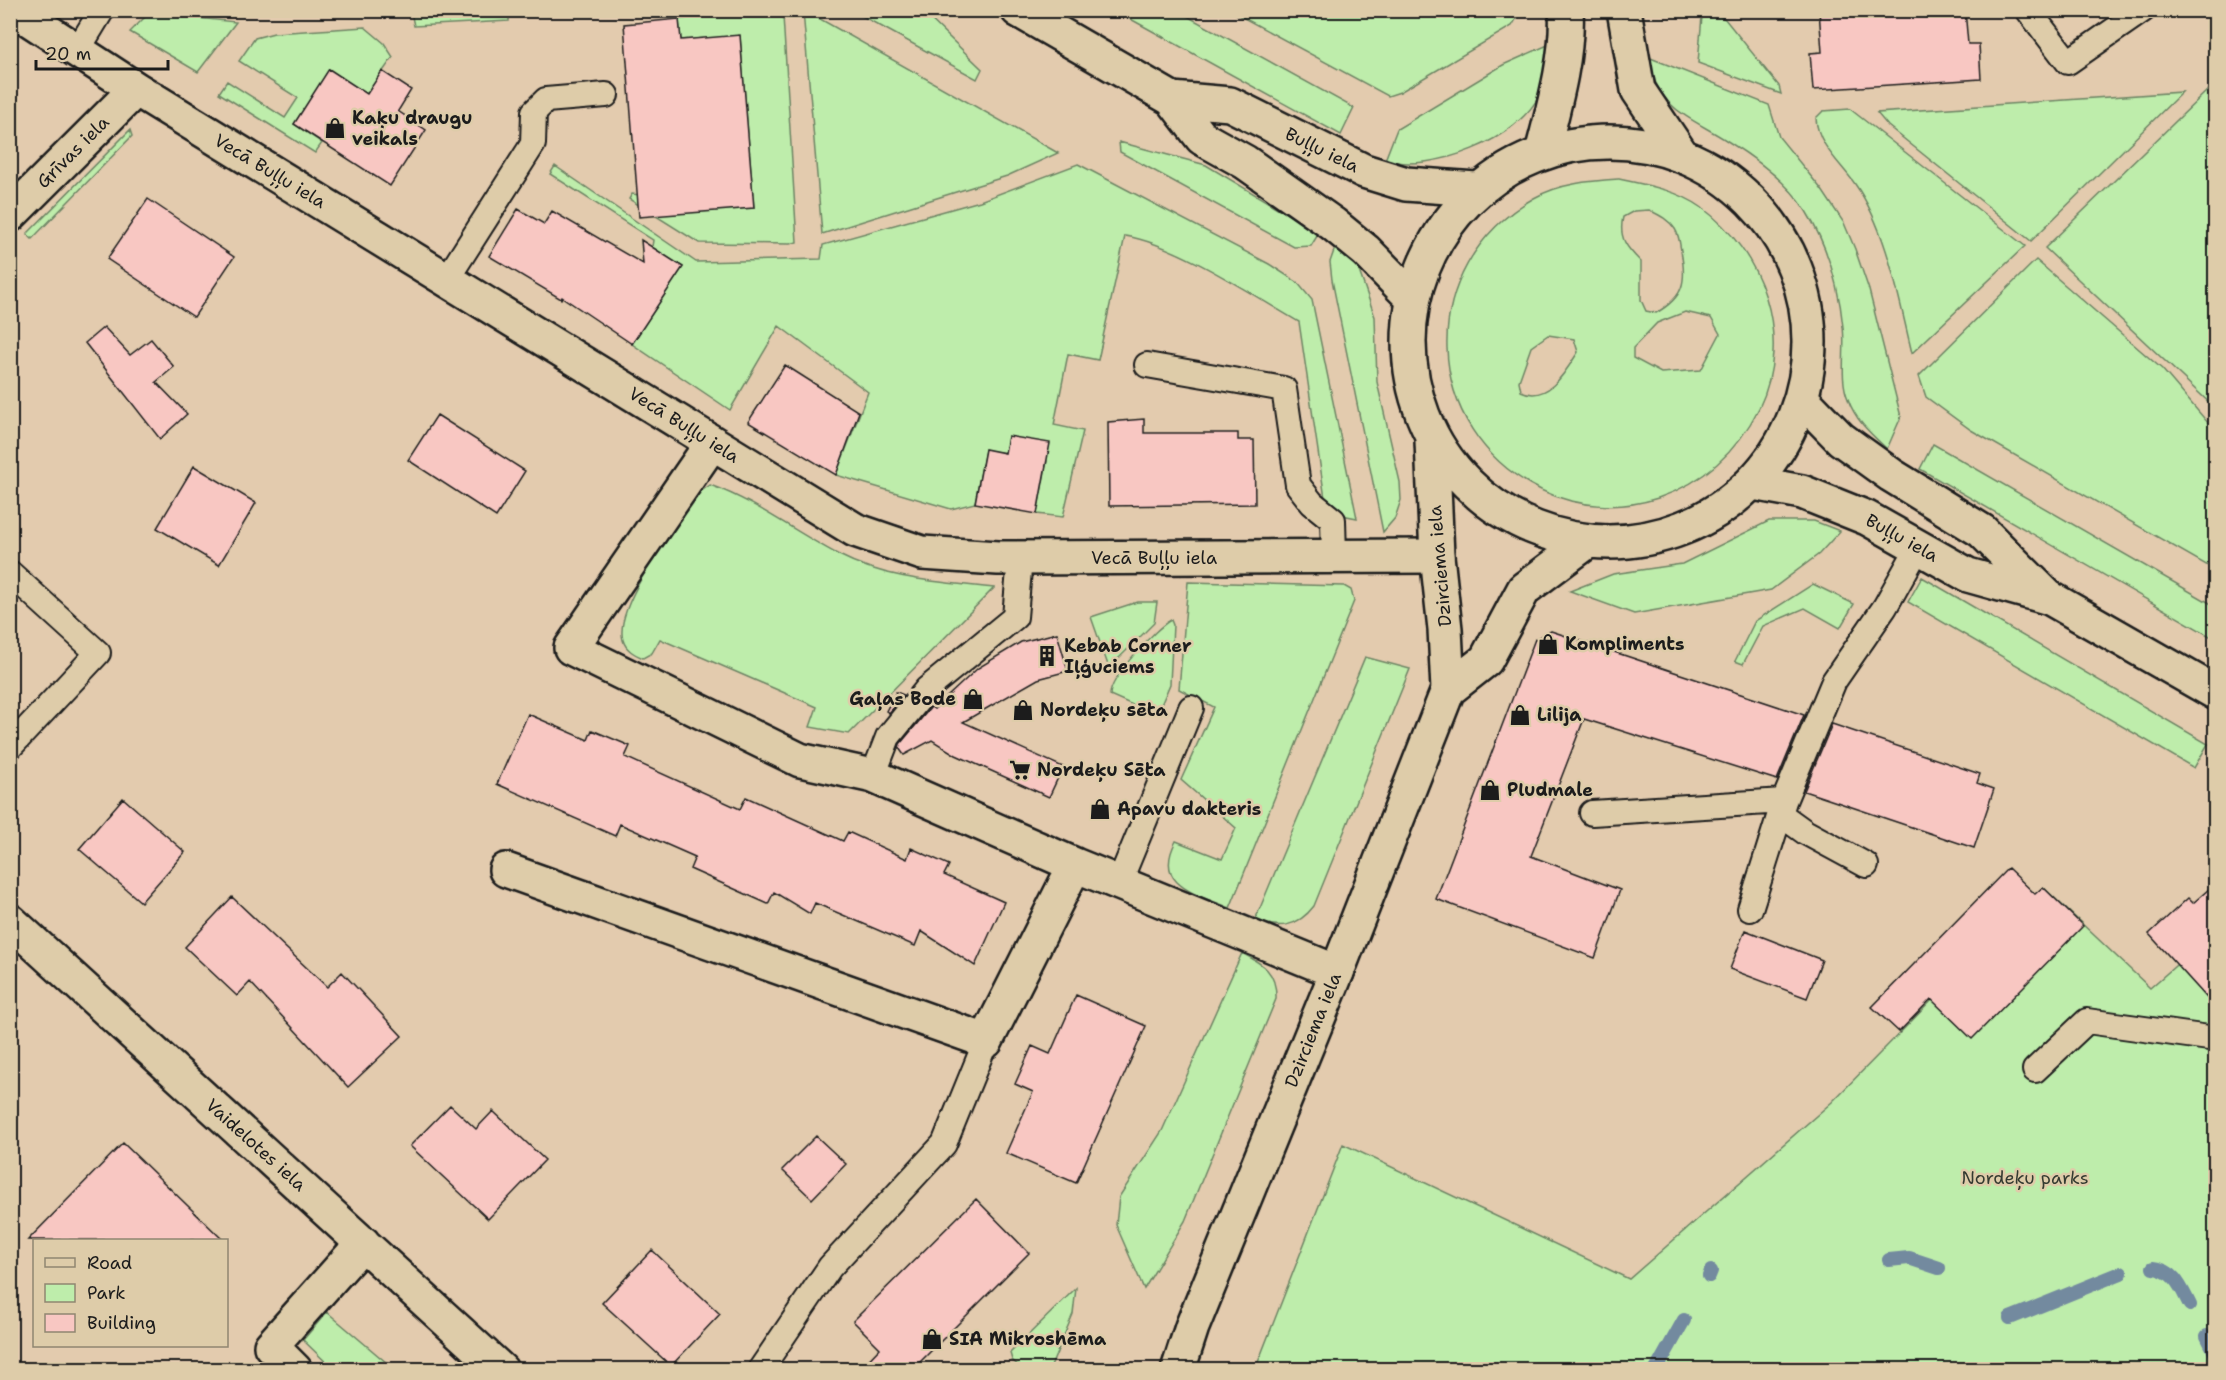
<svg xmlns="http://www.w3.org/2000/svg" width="2226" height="1380" viewBox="0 0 2226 1380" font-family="'Shantell Sans',sans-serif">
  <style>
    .green { fill: #beedab; stroke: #6d8464; stroke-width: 1.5; fill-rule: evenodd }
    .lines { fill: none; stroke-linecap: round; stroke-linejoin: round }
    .stream { stroke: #738a9f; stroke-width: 14 }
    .building { fill: #f8c7c2; stroke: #1c1c1c; stroke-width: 1.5 }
    .lane-casing { stroke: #1c1c1c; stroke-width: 28 }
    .street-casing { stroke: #1c1c1c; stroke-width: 38 }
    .secondary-casing { stroke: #1c1c1c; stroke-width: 38 }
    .lane { stroke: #decca9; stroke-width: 24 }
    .street { stroke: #decca9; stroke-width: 33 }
    .secondary { stroke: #decca9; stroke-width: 33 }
    .labels { text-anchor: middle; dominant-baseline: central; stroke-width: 5; stroke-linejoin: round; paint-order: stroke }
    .poi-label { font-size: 18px; font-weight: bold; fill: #1c1c1c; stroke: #decca9; text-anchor: start }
    .street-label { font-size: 18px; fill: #1c1c1c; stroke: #decca9 }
    .park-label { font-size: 18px; fill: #343b31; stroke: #decca9 }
  </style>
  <rect width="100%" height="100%" fill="#e3cbae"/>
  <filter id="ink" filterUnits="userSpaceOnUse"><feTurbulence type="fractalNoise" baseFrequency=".0167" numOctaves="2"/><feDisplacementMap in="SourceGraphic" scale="12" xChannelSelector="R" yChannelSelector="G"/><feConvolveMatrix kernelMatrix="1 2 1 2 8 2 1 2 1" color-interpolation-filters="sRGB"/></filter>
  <g filter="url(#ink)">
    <!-- green -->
    <path class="green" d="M 440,10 L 509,11 L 509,21 L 414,26 L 411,12 Z
      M 777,11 L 783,16 L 797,242 L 790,244 L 699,243 L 629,199 L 632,194 L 754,208 L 740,36 L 681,40 L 679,19 Z
      M 803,11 L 806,11 L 1058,153 L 1007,176 L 822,234 Z
      M 853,11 L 922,11 L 982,69 L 977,79 Z
      M 1116,11 L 1178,11 L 1354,108 L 1341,135 Z
      M 1521,11 L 1512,26 L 1400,92 L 1388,96 L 1231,11 Z
      M 149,13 L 236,22 L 198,72 L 130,32 Z
      M 1718,15 L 1725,19 L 1779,86 L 1781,94 L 1698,63 L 1702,16 Z
      M 365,27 L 384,43 L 393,57 L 367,94 L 329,70 L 294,124 L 322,143 L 315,153 L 219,93 L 227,81 L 285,118 L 298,98 L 239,61 L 255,38 L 274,33 Z
      M 1550,44 C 1548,61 1547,79 1540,94 C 1518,140 1433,173 1385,160 L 1397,129 L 1503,65 Z
      M 1648,57 L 1769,105 L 1779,137 L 1822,190 L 1844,223 L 1855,249 L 1869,290 L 1901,417 L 1887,449 C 1871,434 1855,420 1848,399 C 1839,378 1846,350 1843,327 C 1839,287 1827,245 1806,211 C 1789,183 1756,159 1729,142 C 1689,116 1657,110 1648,57 Z
      M 2215,89 L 2216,89 L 2215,408 L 2045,248 L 2208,90 Z
      M 2182,92 L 2031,241 L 1888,126 L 1877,113 Z
      M 1850,109 L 2025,246 L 1912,353 C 1899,300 1887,229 1855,184 C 1841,164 1817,144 1816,118 L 1823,111 Z
      M 130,130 L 132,136 L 32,239 L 27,234 Z
      M 1119,142 L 1206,165 L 1319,233 L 1311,246 L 1294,247 L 1120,152 Z
      M 1078,164 L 1269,264 L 1297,282 L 1312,300 L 1357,518 L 1327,512 L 1299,322 C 1252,295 1177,244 1125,236 L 1098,360 L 1068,354 L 1054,425 L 1083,431 L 1063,517 L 1037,514 L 1047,461 L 1031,458 L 1008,437 L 1005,453 L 985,450 L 975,503 L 951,509 L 836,475 L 868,392 L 779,326 L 730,410 L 632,344 L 683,267 L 652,247 L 653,240 L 550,174 L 555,166 L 696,262 L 821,259 L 823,245 L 980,201 Z
      M 1619,179 C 1647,185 1677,190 1701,207 C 1763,252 1793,337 1759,408 C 1737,452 1705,482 1658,498 C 1621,510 1579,508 1543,491 C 1419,432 1414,266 1534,198 C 1560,183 1590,181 1619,179 ZM 1649,210 C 1659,215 1668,219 1675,229 C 1679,235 1680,244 1681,251 C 1687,282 1684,297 1656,313 L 1646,311 L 1641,300 L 1641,262 C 1627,248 1618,238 1623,217 L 1634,211 ZM 1685,312 L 1711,318 L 1720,334 L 1701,370 L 1661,373 L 1633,358 L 1633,348 L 1657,323 ZM 1548,335 L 1574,339 L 1578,352 C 1566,371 1548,404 1521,391 L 1519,381 L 1531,347 Z
      M 1336,245 L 1358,268 L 1375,317 L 1377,382 L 1400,482 L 1401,500 L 1395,518 L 1383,532 L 1332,280 L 1330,262 Z
      M 2036,260 L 2162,369 L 2215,431 L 2215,570 L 1971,430 L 1926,397 L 1919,376 Z
      M 1933,444 L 2215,606 L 2215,639 L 1920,469 Z
      M 710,485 C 757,502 795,532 839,555 C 887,580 941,582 994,588 L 849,734 L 810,727 L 817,707 L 660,639 L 652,653 L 643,658 C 634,654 626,650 623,640 C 613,607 677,524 697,494 Z
      M 1769,521 L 1814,521 L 1840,531 L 1819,554 L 1771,590 L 1634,614 L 1570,591 L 1613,574 L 1682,564 Z
      M 1922,577 L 2208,744 L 2194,768 L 1908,602 Z
      M 1188,582 L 1344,586 L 1351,590 L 1354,601 L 1230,908 C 1197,894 1152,886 1176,841 L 1222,859 L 1236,828 L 1181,780 L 1214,707 L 1179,689 Z
      M 1813,584 L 1854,604 L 1840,628 L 1805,608 L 1763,626 L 1743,664 L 1735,661 L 1755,621 Z
      M 1137,602 L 1157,602 L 1154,623 L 1109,668 L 1091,617 Z
      M 1171,620 L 1173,625 L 1170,684 L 1161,705 L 1146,711 L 1110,695 C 1110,678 1155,628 1171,620 Z
      M 1365,657 L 1410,669 L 1314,906 C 1298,927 1279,930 1255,920 Z
      M 2043,887 L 2150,988 L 2215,931 L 2215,1369 L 1255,1370 L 1343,1144 L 1629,1279 L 1832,1102 Z
      M 1242,953 C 1263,964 1277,972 1276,999 L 1185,1221 L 1144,1289 L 1116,1225 L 1119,1197 L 1162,1131 Z
      M 1076,1288 L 1073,1314 L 1050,1369 L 1022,1369 L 1012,1360 L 1010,1353 Z
      M 327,1312 L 394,1369 L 333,1369 L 303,1340 Z"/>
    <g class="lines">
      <!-- stream -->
      <path class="stream" d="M 1889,1260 L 1909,1258 L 1939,1268
        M 2153,1268 C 2175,1270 2181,1288 2190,1305
        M 1709,1276 L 1711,1271
        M 2010,1318 L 2121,1273
        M 2207,1336 L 2216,1354
        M 1656,1370 L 1684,1320"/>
    </g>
    <!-- building -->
    <path class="building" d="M 1819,10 L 1965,10 L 1968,44 L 1979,44 L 1981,79 L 1813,90 L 1810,53 L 1822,52 Z
      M 679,19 L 681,40 L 740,35 L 754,208 L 639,217 L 624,24 Z
      M 329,69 L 367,94 L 382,71 L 411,90 L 398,111 L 426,130 L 390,186 L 294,124 Z
      M 148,199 L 234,257 L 194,317 L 107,259 Z
      M 518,209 L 544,224 L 552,211 L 643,264 L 641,240 L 683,267 L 632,344 L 562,297 L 561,299 L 489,256 Z
      M 104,327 L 130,355 L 151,339 L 174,367 L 156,382 L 187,414 L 160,439 L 85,343 Z
      M 785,365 L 859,412 L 836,475 L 748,422 Z
      M 437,415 L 525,471 L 496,517 L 408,460 Z
      M 1144,419 L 1144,433 L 1238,433 L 1238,440 L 1254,440 L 1255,504 L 1109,506 L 1108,422 Z
      M 1008,436 L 1050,443 L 1037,514 L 975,503 L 985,449 L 1005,453 Z
      M 194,466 L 256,503 L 219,565 L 157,528 Z
      M 1551,631 L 1804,715 L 1777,780 L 1584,719 L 1531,856 L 1620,890 L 1595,958 L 1436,899 L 1535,639 Z
      M 1057,633 L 1068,671 L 1038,679 L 963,722 L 1063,767 L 1049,797 L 956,755 L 932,740 L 904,755 L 899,748 L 900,744 L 931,707 L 934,709 L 978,668 L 1021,642 Z
      M 896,692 L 904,695 L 889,713 L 886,711 Z
      M 528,714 L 588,740 L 592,730 L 630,746 L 625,757 L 740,809 L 746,797 L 843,841 L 848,832 L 907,859 L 911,848 L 949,865 L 944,875 L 1004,902 L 975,966 L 921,931 L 915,946 L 815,903 L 810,914 L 774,892 L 768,904 L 690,869 L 695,857 L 620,824 L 615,836 L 497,784 Z
      M 1832,724 L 1980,774 L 1977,783 L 1994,789 L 1974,848 L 1804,791 Z
      M 123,798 L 185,852 L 141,902 L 79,849 Z
      M 2008,868 L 2035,894 L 2043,887 L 2083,926 L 1972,1039 L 1931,999 L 1899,1032 L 1872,1007 Z
      M 2216,883 L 2216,1008 L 2149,934 L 2188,898 L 2193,903 Z
      M 232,897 L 327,987 L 342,972 L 402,1036 L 348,1087 L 250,982 L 237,996 L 185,947 Z
      M 1745,930 L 1822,960 L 1807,998 L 1730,969 Z
      M 1076,995 L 1146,1026 L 1076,1183 L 1006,1153 L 1033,1092 L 1015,1084 L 1032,1046 L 1050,1054 Z
      M 450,1105 L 476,1129 L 493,1111 L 545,1160 L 488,1219 L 410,1146 Z
      M 816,1136 L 846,1164 L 812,1199 L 782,1170 Z
      M 123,1143 L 223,1240 L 28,1240 Z
      M 976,1199 L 1029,1253 L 912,1370 L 859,1370 L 880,1348 L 853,1321 Z
      M 652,1250 L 720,1314 L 671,1366 L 602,1303 Z"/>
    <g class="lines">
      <defs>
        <path id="lane" d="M 2028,10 L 2068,62 L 2143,10
          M 77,51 L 102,10
          M 447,279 L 533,144 L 534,112 L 546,100 L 606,95
          M 1147,365 L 1284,389 L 1298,485 L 1312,503 L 1333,520 L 1334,556
          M 10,573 L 98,653 L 10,747
          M 873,776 L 888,737 L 927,689 L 1015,617 L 1020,558
          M 1592,813 L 1784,801
          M 1780,814 L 1805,832 L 1866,865
          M 1119,883 L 1191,708
          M 1750,909 L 1784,801 L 1834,681 L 1885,607 L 1919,546
          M 2035,1070 L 2087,1021 L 2216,1039
          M 760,1370 L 830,1267 L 944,1144 L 986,1041"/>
        <path id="street" d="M 15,10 L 136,89 L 855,530 L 922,553 L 998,558 L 1437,556
          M 10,215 L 136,89
          M 712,443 L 571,648 L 800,760 L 873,776 L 1075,865 L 1337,972
          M 506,870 L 986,1041 L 1075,865
          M 10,921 L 501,1370
          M 295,1370 L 271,1346 L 363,1243"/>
        <path id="secondary" d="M 1018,10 L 1172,99 L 1202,138 L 1245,162 L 1333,224 L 1366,251 L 1413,299
          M 1624,10 L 1638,90 L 1681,154
          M 1172,99 L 1230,104 L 1364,171 L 1406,184 L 1476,189
          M1409 342a200 200 0 1 1 400 0a200 200 0 1 1-400 0Z
          M 1542,153 C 1553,110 1569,55 1566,10
          M 1802,399 L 1841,439 L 1891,475 L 1982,531 L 2048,597
          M 1753,483 L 1802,492 L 1867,518 L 1968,575 L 2050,598 L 2216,693
          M 1448,690 L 1486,660 L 1524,589 L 1588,541
          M 1178,1370 L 1192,1327 L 1337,972 L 1448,690 L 1445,629 L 1437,556 L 1432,441"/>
      </defs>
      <!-- lane casing -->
      <use href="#lane" class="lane-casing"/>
      <!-- street casing -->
      <use href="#street" class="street-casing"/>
      <!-- secondary casing -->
      <use href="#secondary" class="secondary-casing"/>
      <!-- lane -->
      <use href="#lane" class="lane"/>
      <!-- street -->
      <use href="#street" class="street"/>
      <!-- secondary -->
      <use href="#secondary" class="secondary"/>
    </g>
  </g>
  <!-- icons -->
  <defs>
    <symbol id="shop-bare" viewBox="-9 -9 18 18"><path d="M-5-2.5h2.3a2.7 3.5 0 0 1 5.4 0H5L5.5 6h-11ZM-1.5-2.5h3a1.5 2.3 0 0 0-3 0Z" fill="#1c1c1c" stroke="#decca9" stroke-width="2.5" paint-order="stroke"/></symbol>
    <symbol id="building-bare" viewBox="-9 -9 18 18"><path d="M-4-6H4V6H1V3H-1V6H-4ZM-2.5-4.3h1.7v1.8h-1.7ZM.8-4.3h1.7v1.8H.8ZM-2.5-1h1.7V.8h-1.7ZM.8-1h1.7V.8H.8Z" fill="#1c1c1c" stroke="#decca9" stroke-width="2.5" paint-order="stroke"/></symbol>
    <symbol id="supermarket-bare" viewBox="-9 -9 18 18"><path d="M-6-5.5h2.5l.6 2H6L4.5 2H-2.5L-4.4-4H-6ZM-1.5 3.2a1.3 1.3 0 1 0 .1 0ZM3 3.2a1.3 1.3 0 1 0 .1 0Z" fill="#1c1c1c" stroke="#decca9" stroke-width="2.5" paint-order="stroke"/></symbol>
  </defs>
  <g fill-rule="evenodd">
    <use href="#shop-bare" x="320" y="113" width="30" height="30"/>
    <use href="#shop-bare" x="1533" y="629" width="30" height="30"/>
    <use href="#building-bare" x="1032" y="641" width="30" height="30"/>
    <use href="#shop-bare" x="958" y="684" width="30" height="30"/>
    <use href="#shop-bare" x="1008" y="695" width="30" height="30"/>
    <use href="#shop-bare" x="1505" y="700" width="30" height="30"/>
    <use href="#supermarket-bare" x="1005" y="755" width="30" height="30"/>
    <use href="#shop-bare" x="1475" y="775" width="30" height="30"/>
    <use href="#shop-bare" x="1085" y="794" width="30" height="30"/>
    <use href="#shop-bare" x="917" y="1324" width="30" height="30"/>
  </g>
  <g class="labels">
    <!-- poi labels -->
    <g class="poi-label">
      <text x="352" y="118">Kaķu draugu<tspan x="352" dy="21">veikals</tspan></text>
      <text x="1565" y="644">Kompliments</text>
      <text x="1064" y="646">Kebab Corner<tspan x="1064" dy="21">Iļģuciems</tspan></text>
      <text x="956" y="699" text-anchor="end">Gaļas Bode</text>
      <text x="1040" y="710">Nordeķu sēta</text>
      <text x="1537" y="715">Lilija</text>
      <text x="1037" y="770">Nordeķu Sēta</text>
      <text x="1507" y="790">Pludmale</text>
      <text x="1117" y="809">Apavu dakteris</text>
      <text x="949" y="1339">SIA Mikroshēma</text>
    </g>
    <!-- street labels -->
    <g class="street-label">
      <text transform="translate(1322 150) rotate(26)">Buļļu iela</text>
      <text transform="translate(73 152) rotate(-45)">Grīvas iela</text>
      <text transform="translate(270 171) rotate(31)">Vecā Buļļu iela</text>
      <text transform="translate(684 425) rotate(32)">Vecā Buļļu iela</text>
      <text transform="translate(1902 538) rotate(29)">Buļļu iela</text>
      <text x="1154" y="558">Vecā Buļļu iela</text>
      <text transform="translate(1440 566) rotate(-95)">Dzirciema iela</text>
      <text transform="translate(1313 1030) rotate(-68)">Dzirciema iela</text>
      <text transform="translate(256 1145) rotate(42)">Vaidelotes iela</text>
    </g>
    <!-- park labels -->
    <g class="park-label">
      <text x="2025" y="1178">Nordeķu parks</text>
    </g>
  </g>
  <!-- margin -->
  <rect width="2226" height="1380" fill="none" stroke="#decca9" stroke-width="36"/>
  <rect x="18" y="18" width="2190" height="1344" fill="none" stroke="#1c1c1c" stroke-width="2" filter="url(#ink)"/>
  <!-- legend -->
  <rect x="33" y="1239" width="195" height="108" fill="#decca9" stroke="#908671" stroke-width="1.5"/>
  <rect x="45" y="1258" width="30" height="9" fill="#decca9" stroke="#908671" stroke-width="1.5"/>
  <text x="87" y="1269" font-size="18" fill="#1c1c1c">Road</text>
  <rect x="45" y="1284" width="30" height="18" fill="#beedab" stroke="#908671" stroke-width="1.5"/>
  <text x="87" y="1299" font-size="18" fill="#1c1c1c">Park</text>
  <rect x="45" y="1314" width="30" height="18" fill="#f8c7c2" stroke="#908671" stroke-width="1.5"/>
  <text x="87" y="1329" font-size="18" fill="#1c1c1c">Building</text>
  <!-- scale -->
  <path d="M36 60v9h132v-9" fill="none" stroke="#1c1c1c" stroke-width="3"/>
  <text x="45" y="60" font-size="18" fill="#1c1c1c" stroke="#decca9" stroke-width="4.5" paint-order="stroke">20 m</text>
</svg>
